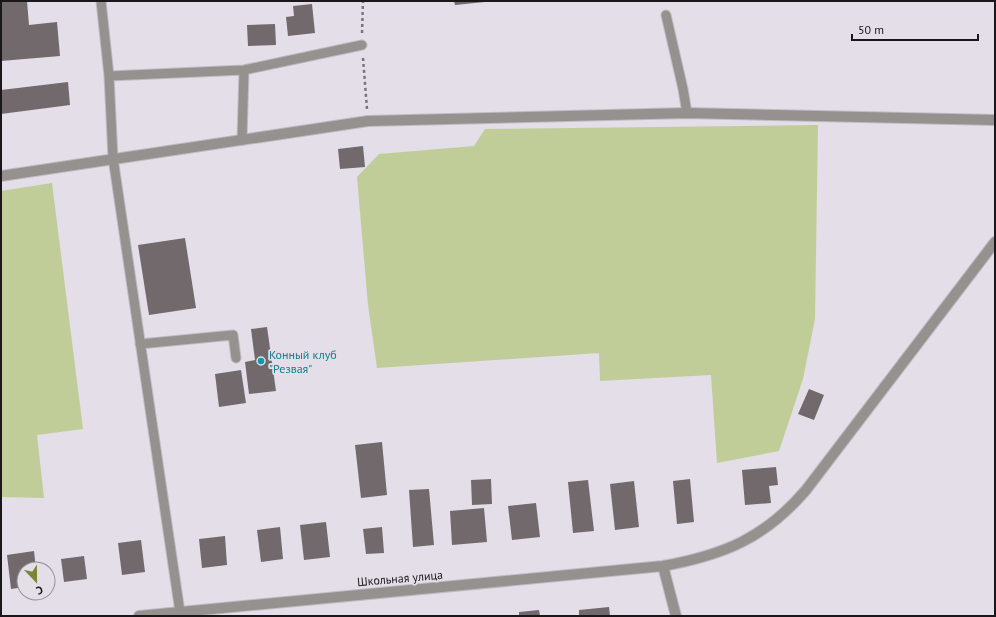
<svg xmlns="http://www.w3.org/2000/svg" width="996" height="617" viewBox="0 0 996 617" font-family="'PT Sans',sans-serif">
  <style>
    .green { fill: #c1cd99 }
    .building { fill: #72696d }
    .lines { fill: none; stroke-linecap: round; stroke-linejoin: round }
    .service-casing { stroke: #bfbac2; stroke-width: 11 }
    .minor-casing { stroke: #bfbac2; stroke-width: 12 }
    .path { stroke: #78757b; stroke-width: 2.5; stroke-dasharray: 3 3; stroke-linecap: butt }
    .service { stroke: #95918e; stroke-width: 9 }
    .minor { stroke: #95918e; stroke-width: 10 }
    .culture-dot { fill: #0f9aa8; stroke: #e3dee7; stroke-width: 1.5 }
    .labels { text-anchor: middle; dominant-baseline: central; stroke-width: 3.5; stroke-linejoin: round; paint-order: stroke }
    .culture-label { font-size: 12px; fill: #0d838f; stroke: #e3dee7; text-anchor: start }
    .street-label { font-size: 12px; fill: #19171a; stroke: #e3dee7 }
  </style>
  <rect width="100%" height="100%" fill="#e3dee7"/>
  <!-- green -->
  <path class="green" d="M 818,125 L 815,319 L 803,379 L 779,451 L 717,463 L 711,375 L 600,381 L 599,353 L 377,368 L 368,305 L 357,177 L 379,154 L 474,146 L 485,129 Z
    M 52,183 L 83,429 L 37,435 L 44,498 L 1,497 L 1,191 Z"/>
  <!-- building -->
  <path class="building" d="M 1,1 L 27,1 L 29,25 L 57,22 L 60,56 L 1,61 Z
    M 454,1 L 484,1 L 485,2 L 455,5 Z
    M 312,4 L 315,33 L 288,36 L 286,17 L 294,16 L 293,6 Z
    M 275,24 L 276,45 L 248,46 L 247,25 Z
    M 68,82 L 70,105 L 1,114 L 1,90 Z
    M 363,146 L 365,167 L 340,169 L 338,149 Z
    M 185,238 L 196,308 L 149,315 L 138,245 Z
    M 267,327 L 276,391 L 249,394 L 245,362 L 255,360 L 251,329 Z
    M 241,370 L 246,403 L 219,407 L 215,374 Z
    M 809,389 L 824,395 L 814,420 L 798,414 Z
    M 382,442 L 387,495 L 361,498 L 355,445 Z
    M 776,467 L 778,485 L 769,486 L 771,503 L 745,505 L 742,470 Z
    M 491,479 L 492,504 L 472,505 L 471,480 Z
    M 690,479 L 694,522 L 677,524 L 673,481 Z
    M 588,480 L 594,531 L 573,533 L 568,482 Z
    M 634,481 L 639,527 L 615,530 L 610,484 Z
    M 429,489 L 434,545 L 413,547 L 409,490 Z
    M 536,503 L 540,537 L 512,540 L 508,506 Z
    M 484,508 L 487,542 L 452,545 L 450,511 Z
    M 326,522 L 330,557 L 304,560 L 300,525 Z
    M 280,527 L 283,559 L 261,562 L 257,530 Z
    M 382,527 L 384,553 L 366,554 L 363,529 Z
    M 225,536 L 227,565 L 202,568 L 199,539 Z
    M 141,540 L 145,572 L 122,575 L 118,543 Z
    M 34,551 L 36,569 L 24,569 L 24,587 L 11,589 L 7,555 Z
    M 84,556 L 87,579 L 64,582 L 61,559 Z
    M 609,607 L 610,616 L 579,616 L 579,610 Z
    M 539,610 L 540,616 L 519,616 L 519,612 Z"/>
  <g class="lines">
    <defs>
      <path id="service" d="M 101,1 L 109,76 L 113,158 L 180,612
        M 666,15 L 683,89 L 687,113
        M 109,76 L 244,70 L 362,45
        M 242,140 L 244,70
        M 140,344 L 233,335 L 236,358"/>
      <path id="minor" d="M 1,176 L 368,121 L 687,113 L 995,120
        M 663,566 L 676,616
        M 139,616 L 663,566 C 724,555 765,538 806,490 L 995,242"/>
    </defs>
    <!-- service casing -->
    <use href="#service" class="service-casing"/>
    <!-- minor casing -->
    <use href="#minor" class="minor-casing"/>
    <!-- path -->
    <path class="path" d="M 362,33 L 363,1
      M 363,58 L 367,109"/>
    <!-- service -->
    <use href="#service" class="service"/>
    <!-- minor -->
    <use href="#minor" class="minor"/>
  </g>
  <!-- markers -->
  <circle class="culture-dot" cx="261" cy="361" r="4"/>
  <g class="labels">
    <!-- culture labels -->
    <g class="culture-label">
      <text x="269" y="354">Конный клуб<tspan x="269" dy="14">"Резвая"</tspan></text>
    </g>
    <!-- street labels -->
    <g class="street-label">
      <text transform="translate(400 578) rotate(-5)">Школьная улица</text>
    </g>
  </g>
  <!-- border -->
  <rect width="996" height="617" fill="none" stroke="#19171a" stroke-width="4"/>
  <!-- north arrow -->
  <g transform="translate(36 581) rotate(158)"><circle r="19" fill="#e3dee7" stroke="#928e95"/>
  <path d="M0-3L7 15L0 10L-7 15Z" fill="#7b8532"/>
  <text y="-6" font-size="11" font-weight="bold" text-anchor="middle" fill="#19171a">С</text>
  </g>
  <!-- scale -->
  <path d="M852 34v6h126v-6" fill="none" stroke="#19171a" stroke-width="2"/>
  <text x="858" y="34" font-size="12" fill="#19171a" stroke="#e3dee7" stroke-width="3" paint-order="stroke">50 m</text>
</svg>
